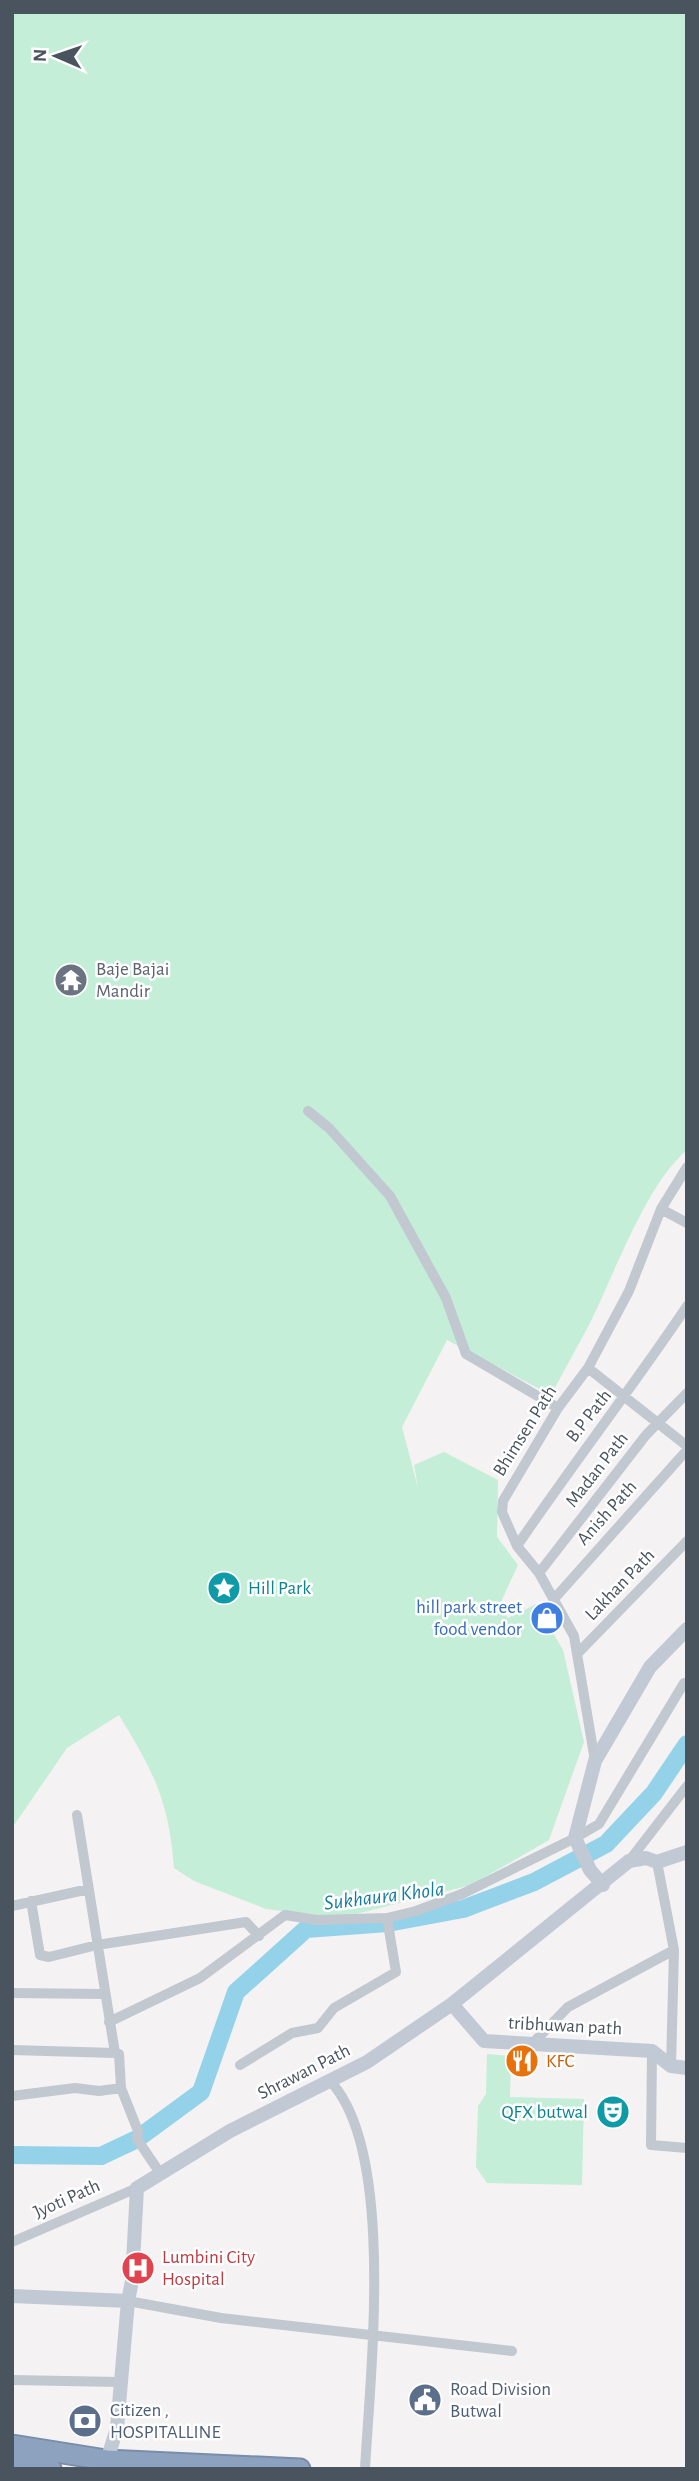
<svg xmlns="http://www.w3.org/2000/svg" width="699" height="2481" viewBox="0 0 699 2481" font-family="'Alegreya Sans',sans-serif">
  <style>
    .green { fill: #c4eed7 }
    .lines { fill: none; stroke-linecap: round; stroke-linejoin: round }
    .river { stroke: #93d2e9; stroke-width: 18 }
    .highway-casing { stroke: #788daa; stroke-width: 23 }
    .street { stroke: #c1c8d0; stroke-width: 10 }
    .secondary { stroke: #c1c9d4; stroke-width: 14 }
    .highway { stroke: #8da2be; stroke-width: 19 }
    .labels { text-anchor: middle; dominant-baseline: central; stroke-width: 5; stroke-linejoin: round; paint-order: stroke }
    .worship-label { font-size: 19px; fill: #5b616d; stroke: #fff; text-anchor: start }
    .street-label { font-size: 19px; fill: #4a545f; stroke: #fff }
    .culture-label { font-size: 19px; fill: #0d838f; stroke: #fff; text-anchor: start }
    .shop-label { font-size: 19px; fill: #366cbe; stroke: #fff; text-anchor: end }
    .food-label { font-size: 19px; fill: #c56008; stroke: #fff; text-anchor: start }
    .health-label { font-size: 19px; fill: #be3a42; stroke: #fff; text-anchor: start }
    .service-label { font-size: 19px; fill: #4e5e75; stroke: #fff; text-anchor: start }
    .water-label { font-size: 21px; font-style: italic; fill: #137ba1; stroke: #fff }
  </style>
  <rect width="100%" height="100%" fill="#f4f2f2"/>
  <!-- green -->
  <path class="green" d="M 12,12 L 687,12 L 687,1150 C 646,1184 614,1275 590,1323 C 577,1347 564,1371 551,1395 L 447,1340 L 402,1427 L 418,1488 L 414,1465 L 444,1452 L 498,1480 L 497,1537 L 518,1565 L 499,1606 L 508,1618 L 536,1604 L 563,1650 L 584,1742 L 549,1840 L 471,1885 L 340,1918 L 266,1909 L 194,1881 L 174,1868 C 169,1800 153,1771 119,1715 L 67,1748 L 12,1828 Z
    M 487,2054 L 511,2056 L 510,2097 L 584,2099 L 582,2185 L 487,2183 L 476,2167 L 478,2106 L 486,2094 Z"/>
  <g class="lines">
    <!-- river -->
    <path class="river" d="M 12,2155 L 101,2156 L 137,2139 L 201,2092 L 236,1992 L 306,1929 L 388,1923 L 463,1909 L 534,1882 L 606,1844 L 654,1793 L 687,1744"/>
    <defs>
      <path id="highway" d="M 12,2445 L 106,2460 L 300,2469
        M 12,2462 L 51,2469"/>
    </defs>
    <!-- highway casing -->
    <use href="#highway" class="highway-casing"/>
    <!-- street -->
    <path class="street" d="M 308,1111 L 329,1128 L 390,1196 L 446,1298 L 466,1354 L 558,1408
      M 661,1209 L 687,1223
      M 588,1368 L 687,1446
      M 517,1546 C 572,1465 632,1388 687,1306
      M 539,1573 L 646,1435 L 687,1393
      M 554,1599 L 687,1450
      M 578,1653 L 687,1541
      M 595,1761 L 574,1636 L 539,1573 L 517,1546 L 502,1512 L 503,1501 L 558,1408 L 588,1368 L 629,1291 L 661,1209 L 687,1167
      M 77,1815 L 115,2053 L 119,2054 L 121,2088 L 138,2131 L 137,2139 L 160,2173
      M 629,1861 L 687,1786
      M 657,1862 L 674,1950 L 671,2066
      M 31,1901 L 40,1955 L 49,1957 L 97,1945 L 246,1922 L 259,1936
      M 12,1906 L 89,1889
      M 12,1993 L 104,1994
      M 109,2022 L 200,1978 L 285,1915 L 317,1920 L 387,1918 L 416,1911 L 462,1894 L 575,1838 L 599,1824 L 684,1683
      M 532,2044 L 568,2007 L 674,1950
      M 12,2050 L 115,2053
      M 652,2051 L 651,2145 L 687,2148
      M 240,2065 L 292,2033 L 318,2028 L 334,2008 L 396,1972 L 387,1918
      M 330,2081 C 396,2150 370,2375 365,2469
      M 12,2096 L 75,2088 L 99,2091 L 121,2088
      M 12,2242 L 137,2188
      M 128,2301 L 221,2318 L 512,2351
      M 12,2380 L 119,2382"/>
    <!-- secondary -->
    <path class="secondary" d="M 603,1885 L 590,1870 L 575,1838 L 595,1761 L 650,1667 L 687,1629
      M 452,2004 L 484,2041 L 652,2051 L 671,2066 L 687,2068
      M 12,2296 L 128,2301
      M 105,2467 L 117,2428 L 128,2301 L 132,2281 L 137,2188 L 230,2131 L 367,2062 L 452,2004 L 629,1861 L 646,1858 L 657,1862 L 687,1852"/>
    <!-- highway -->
    <use href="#highway" class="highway"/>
  </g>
  <!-- icons -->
  <defs>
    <symbol id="temple-disc" viewBox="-11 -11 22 22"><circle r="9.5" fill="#6b7280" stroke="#fff"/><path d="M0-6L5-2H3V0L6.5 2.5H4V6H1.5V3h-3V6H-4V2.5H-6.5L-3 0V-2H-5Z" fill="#fff"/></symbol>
    <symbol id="sight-disc" viewBox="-11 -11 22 22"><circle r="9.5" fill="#0f9aa8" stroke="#fff"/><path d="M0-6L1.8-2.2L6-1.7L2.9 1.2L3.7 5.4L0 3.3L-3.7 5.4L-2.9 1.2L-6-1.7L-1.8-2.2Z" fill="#fff"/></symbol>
    <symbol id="shop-disc" viewBox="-11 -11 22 22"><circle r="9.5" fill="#3f7fe0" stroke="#fff"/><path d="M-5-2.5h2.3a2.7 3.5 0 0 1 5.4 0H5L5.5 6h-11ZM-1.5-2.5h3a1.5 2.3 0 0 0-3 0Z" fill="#fff"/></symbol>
    <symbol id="restaurant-disc" viewBox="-11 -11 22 22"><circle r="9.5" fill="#e8710a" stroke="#fff"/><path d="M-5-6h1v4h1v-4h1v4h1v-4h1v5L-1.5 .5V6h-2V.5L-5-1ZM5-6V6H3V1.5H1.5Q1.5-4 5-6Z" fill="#fff"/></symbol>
    <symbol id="theatre-disc" viewBox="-11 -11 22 22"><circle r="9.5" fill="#0f9aa8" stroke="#fff"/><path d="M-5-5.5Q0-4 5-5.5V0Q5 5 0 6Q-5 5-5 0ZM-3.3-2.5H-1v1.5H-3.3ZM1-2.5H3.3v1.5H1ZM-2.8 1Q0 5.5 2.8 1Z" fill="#fff"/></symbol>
    <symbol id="hospital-disc" viewBox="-11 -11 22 22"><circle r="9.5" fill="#e0444e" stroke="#fff"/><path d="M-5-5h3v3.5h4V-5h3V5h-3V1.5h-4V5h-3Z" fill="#fff"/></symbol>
    <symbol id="civic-disc" viewBox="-11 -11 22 22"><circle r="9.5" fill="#5c6f8a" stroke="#fff"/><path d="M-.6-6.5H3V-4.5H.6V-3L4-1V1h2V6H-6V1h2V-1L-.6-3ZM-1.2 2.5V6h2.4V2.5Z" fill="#fff"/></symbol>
    <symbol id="bank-disc" viewBox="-11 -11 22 22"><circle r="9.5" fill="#5c6f8a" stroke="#fff"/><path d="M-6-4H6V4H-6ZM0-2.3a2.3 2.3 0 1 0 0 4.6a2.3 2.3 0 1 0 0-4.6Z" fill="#fff"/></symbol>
  </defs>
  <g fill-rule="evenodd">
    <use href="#temple-disc" x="52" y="961" width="38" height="38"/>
    <use href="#sight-disc" x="205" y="1569" width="38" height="38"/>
    <use href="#shop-disc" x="528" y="1599" width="38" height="38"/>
    <use href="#restaurant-disc" x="503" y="2042" width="38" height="38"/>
    <use href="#theatre-disc" x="594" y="2093" width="38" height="38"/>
    <use href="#hospital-disc" x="119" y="2249" width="38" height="38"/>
    <use href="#civic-disc" x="406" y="2381" width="38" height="38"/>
    <use href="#bank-disc" x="66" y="2402" width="38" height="38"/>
  </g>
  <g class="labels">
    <!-- worship labels -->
    <g class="worship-label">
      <text x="96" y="969">Baje Bajai<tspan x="96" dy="22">Mandir</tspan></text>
    </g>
    <!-- street labels -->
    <g class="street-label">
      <text transform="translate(589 1416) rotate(-52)">B.P Path</text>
      <text transform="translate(525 1431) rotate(-58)">Bhimsen Path</text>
      <text transform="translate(597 1470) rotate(-52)">Madan Path</text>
      <text transform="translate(607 1513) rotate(-48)">Anish Path</text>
      <text transform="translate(620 1585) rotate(-46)">Lakhan Path</text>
      <text transform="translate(565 2026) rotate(3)">tribhuwan path</text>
      <text transform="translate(304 2072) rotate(-27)">Shrawan Path</text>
      <text transform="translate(67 2199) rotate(-24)">Jyoti Path</text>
    </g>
    <!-- culture labels -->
    <g class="culture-label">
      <text x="248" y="1588">Hill Park</text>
      <text x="588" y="2112" text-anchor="end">QFX butwal</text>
    </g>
    <!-- shop labels -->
    <g class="shop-label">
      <text x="522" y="1607">hill park street<tspan x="522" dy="22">food vendor</tspan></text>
    </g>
    <!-- food labels -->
    <g class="food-label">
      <text x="546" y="2061">KFC</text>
    </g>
    <!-- health labels -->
    <g class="health-label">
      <text x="162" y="2257">Lumbini City<tspan x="162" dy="22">Hospital</tspan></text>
    </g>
    <!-- service labels -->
    <g class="service-label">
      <text x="450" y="2389">Road Division<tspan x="450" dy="22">Butwal</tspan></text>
      <text x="110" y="2410">Citizen ,<tspan x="110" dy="22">HOSPITALLINE</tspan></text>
    </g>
    <!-- water labels -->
    <g class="water-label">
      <text transform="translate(384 1896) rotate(-7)">Sukhaura Khola</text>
    </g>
  </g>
  <!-- border -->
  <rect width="699" height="2481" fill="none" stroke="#4a545f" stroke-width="28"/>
  <!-- north arrow -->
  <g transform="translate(56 56) rotate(272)" stroke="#ffffff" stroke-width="5" paint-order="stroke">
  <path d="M0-5L12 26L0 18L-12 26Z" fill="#4a545f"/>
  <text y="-10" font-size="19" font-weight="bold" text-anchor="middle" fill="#4a545f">N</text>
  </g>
</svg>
